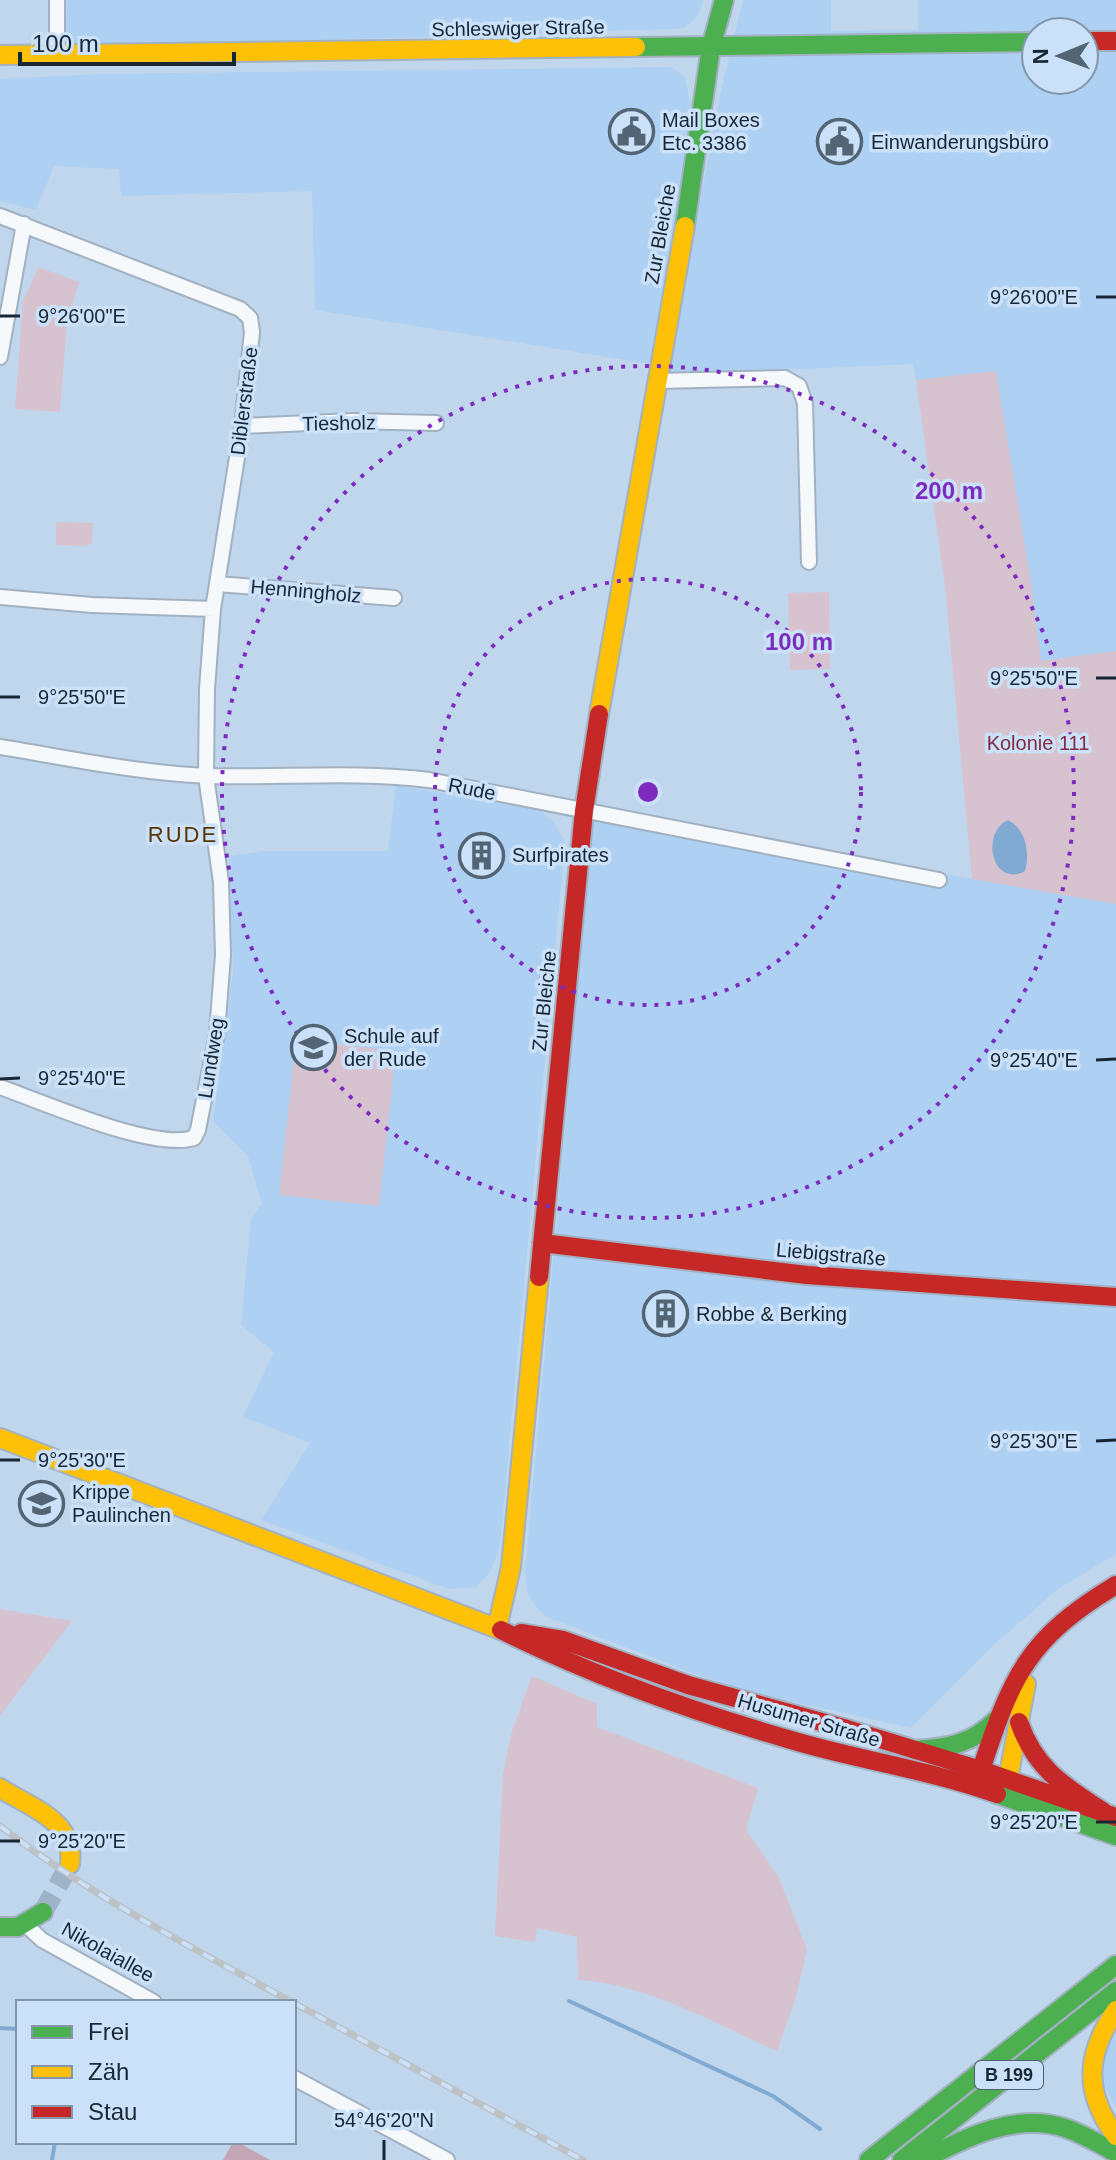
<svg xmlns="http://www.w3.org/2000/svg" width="1116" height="2160" viewBox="0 0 1116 2160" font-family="Arial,sans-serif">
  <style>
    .built { fill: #aed0f2; fill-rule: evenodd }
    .green { fill: #d7c3d0 }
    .forest { fill: #c3a6b6 }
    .water { fill: #81aad3 }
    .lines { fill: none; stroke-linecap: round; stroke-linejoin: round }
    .stream { stroke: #81aad3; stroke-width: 4 }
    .secondary-tunnel { stroke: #9eb3c7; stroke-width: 20; stroke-dasharray: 20 10; stroke-linecap: butt }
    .street-casing { stroke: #a1b1c2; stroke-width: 18 }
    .fast-casing { stroke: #a1b1c2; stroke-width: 22 }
    .slow-casing { stroke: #a1b1c2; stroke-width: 22 }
    .jam-casing { stroke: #a1b1c2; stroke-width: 22 }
    .street { stroke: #f6f9fc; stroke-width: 14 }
    .fast { stroke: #4caf50; stroke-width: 18 }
    .slow { stroke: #ffc107; stroke-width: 18 }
    .jam { stroke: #c62828; stroke-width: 18 }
    .rail-casing { stroke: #bdc2c7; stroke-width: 7 }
    .rail { stroke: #cae1f9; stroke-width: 4; stroke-dasharray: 12; stroke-linecap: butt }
    .ticks { fill: none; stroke: #182735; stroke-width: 3 }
    .ring { fill: none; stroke: #7b2cbf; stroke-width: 4; stroke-dasharray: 4 8 }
    .labels { text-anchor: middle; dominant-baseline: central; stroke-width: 7; stroke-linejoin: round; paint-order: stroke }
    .shield { fill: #cae1f9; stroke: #4d5f70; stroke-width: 2 }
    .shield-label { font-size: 18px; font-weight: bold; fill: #182735 }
    .street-label { font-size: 20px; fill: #182735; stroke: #cae1f9 }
    .poi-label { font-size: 20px; fill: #182735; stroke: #cae1f9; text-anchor: start }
    .park-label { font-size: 20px; fill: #832b40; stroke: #cae1f9 }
    .neighbourhood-label { font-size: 22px; letter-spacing: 2px; fill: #593500; stroke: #cae1f9 }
    .ticks-label { font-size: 20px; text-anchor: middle; fill: #182735; stroke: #cae1f9; stroke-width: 7; stroke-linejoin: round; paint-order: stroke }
    .centre { fill: #7b2cbf; stroke: #cae1f9; stroke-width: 4 }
    .ring-label { font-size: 24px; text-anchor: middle; font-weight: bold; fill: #7b2cbf; stroke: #cae1f9; stroke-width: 7; stroke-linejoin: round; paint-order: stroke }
  </style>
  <rect width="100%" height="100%" fill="#c0d6ec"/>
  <!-- built -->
  <path class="built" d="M 67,0 L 704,0 L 698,15 L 684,28 L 669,29 L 66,48 Z
    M 743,0 L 831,0 L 831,31 L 918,30 L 918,0 L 1116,0 L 1116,651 L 1041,661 L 1030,577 L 995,371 L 916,380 L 913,364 L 667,375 L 722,86 ZM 1036,32 L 1084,32 L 1084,80 L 1036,80 Z
    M 671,67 L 685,77 L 693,119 L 651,364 L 315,310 L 312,191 L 121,196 L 119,169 L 54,166 L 36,210 L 0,201 L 0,79 L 103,74 Z
    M 396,785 L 538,810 L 553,821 L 565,842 L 500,1545 L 491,1571 L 476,1587 L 449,1589 L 261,1520 L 310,1443 L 243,1417 L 274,1352 L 241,1325 L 251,1219 L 262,1204 L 248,1156 L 213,1121 L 233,972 L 229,856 L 264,851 L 388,851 Z
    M 594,806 L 972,879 L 1116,904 L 1116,1554 L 1059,1588 L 986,1652 L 911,1728 L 757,1694 L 695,1674 L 547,1617 L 536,1607 L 527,1592 L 525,1573 Z
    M 1116,2022 L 1116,2108 L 1103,2084 L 1104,2049 Z"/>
  <!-- green -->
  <path class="green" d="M 38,267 L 79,282 L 67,323 L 60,412 L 15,409 L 23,301 Z
    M 996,371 L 1030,577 L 1041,661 L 1116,651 L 1116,904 L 972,879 L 945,586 L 916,380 Z
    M 56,522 L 93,523 L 92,543 L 85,546 L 56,545 Z
    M 829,592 L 830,669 L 790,670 L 788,593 Z
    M 296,1040 L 396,1051 L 379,1206 L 279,1195 Z
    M 0,1609 L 72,1621 L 0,1716 Z
    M 532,1676 L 597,1704 L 597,1727 L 758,1788 L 746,1830 L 778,1876 L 807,1949 L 795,2001 L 777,2051 C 713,2023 648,1984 578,1980 L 577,1937 L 537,1928 L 535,1942 L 495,1936 L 503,1774 L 511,1734 Z"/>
  <!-- forest -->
  <path class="forest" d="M 233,2142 L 237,2142 L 270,2160 L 223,2160 Z"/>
  <!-- water -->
  <path class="water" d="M 1008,820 C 1026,829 1030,853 1025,871 C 992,889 980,832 1008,820 Z"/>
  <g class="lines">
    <!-- stream -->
    <path class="stream" d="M 569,2001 L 773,2096 L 820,2129
      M 0,2028 L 18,2029
      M 52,2160 L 55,2142"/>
    <!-- secondary-tunnel -->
    <path class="secondary-tunnel" d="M 43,1912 L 70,1864"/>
    <defs>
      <path id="street" d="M 57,0 L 57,56
        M 0,216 L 240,309 L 250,318 L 252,332 L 242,426 L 213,609 L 207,689 L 206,776 L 221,882 L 223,955 L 217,1033 L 198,1130 L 194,1138 C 153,1151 43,1102 0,1087
        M 0,357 L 24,224
        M 657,381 L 785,378 L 799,386 L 805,403 L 809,562
        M 242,426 L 352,421 L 436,423
        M 217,584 L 394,598
        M 0,597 L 92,605 L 213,609
        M 0,747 C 68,758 138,773 208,776 C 282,778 356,771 429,780 L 939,880
        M 26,1925 L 42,1940 L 154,2002
        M 294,2078 L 447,2160"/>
      <path id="fast" d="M 636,47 L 1036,42
        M 685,226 L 711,47 L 724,0
        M 915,1750 C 948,1748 972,1744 996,1720
        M 997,1794 L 1116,1836
        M 0,1927 L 18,1927 L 43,1912
        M 869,2160 L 1116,1965
        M 902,2160 L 1116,1991
        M 923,2160 C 966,2137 1016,2112 1065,2128 C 1083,2134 1100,2144 1116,2153"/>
      <path id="slow" d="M 0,55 L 636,47
        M 599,714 L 685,226
        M 0,1438 L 501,1630
        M 497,1628 L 511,1567 L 539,1277
        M 1008,1779 L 1026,1684
        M 0,1788 C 31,1808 75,1820 70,1864
        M 1116,2010 C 1086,2054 1083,2092 1116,2136"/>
      <path id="jam" d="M 1084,41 L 1116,41
        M 542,1243 L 807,1275 L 1116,1297
        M 539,1277 L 584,811 L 599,714
        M 501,1630 C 593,1676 691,1711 791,1740 C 858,1760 930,1770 997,1794
        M 521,1633 L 563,1640 L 688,1685 L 847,1729 L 981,1770 L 1116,1817
        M 1019,1722 C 1035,1769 1064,1786 1104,1812
        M 981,1770 C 1012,1675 1028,1638 1116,1585"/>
    </defs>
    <!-- street casing -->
    <use href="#street" class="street-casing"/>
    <!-- fast casing -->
    <use href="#fast" class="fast-casing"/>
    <!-- slow casing -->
    <use href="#slow" class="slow-casing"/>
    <!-- jam casing -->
    <use href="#jam" class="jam-casing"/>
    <!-- street -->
    <use href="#street" class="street"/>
    <!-- fast -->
    <use href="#fast" class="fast"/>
    <!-- slow -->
    <use href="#slow" class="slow"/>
    <!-- jam -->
    <use href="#jam" class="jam"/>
    <defs>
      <path id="rail" d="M 0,1826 C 90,1895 192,1948 292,2002
        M 294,2003 L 583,2160"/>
    </defs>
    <!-- rail casing -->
    <use href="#rail" class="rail-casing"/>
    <!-- rail -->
    <use href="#rail" class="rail"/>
  </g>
  <!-- ticks -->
  <path class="ticks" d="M 1096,297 L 1116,297M 0,316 L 20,316M 1096,678 L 1116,678M 0,697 L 20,697M 1096,1060 L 1116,1059M 0,1079 L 20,1078M 1096,1441 L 1116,1440M 0,1460 L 20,1460M 1096,1822 L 1116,1822M 0,1841 L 20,1841M 384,2140 L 384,2160"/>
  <!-- distance rings -->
  <g class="ring">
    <circle cx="648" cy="792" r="213"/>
    <circle cx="648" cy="792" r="426"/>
  </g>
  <!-- icons -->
  <defs>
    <symbol id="civic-ring" viewBox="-11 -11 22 22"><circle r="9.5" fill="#cae1f9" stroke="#536475" stroke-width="1.5"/><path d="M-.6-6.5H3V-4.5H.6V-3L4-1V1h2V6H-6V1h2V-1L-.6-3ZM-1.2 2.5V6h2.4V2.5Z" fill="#536475"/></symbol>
    <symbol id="building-ring" viewBox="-11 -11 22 22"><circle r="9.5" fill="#cae1f9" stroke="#536475" stroke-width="1.5"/><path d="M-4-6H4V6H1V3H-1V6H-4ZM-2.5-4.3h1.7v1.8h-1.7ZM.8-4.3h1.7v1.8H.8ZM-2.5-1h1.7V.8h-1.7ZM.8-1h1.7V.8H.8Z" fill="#536475"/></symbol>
    <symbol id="school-ring" viewBox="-11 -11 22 22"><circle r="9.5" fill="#cae1f9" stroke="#536475" stroke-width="1.5"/><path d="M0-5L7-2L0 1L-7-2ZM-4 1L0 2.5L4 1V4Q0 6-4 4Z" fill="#536475"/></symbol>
  </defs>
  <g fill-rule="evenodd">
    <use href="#civic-ring" x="606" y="106" width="51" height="51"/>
    <use href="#civic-ring" x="814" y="116" width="51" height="51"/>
    <use href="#building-ring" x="456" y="830" width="51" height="51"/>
    <use href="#school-ring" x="288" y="1022" width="51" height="51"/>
    <use href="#building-ring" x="640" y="1288" width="51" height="51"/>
    <use href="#school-ring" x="16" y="1478" width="51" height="51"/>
  </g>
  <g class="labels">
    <!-- shield labels -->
    <rect class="shield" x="975" y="2061" width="68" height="28" rx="6"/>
    <g class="shield-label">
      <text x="1009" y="2075">B 199</text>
    </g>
    <!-- street labels -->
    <g class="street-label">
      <text transform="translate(518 28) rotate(-1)">Schleswiger Straße</text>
      <text transform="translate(660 234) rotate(-80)">Zur Bleiche</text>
      <text transform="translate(244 401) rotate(-83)">Diblerstraße</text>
      <text transform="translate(339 423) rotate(-1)">Tiesholz</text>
      <text transform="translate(306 591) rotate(5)">Henningholz</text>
      <text transform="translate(472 789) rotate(11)">Rude</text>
      <text transform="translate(544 1001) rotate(-84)">Zur Bleiche</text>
      <text transform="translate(211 1058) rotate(-81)">Lundweg</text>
      <text transform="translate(831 1254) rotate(5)">Liebigstraße</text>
      <text transform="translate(809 1720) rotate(16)">Husumer Straße</text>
      <text transform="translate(108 1952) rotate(29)">Nikolaiallee</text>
    </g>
    <!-- poi labels -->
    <g class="poi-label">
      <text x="662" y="120">Mail Boxes<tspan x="662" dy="23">Etc. 3386</tspan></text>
      <text x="871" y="142">Einwanderungsbüro</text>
      <text x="512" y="855">Surfpirates</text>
      <text x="344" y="1036">Schule auf<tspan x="344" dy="23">der Rude</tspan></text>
      <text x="696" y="1314">Robbe &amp; Berking</text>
      <text x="72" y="1492">Krippe<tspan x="72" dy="23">Paulinchen</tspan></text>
    </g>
    <!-- park labels -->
    <g class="park-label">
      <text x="1038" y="743">Kolonie 111</text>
    </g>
    <!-- neighbourhood labels -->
    <g class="neighbourhood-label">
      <text x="183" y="834">RUDE</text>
    </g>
  </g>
  <g class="ticks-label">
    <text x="1034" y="304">9°26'00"E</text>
    <text x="82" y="323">9°26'00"E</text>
    <text x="1034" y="685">9°25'50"E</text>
    <text x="82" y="704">9°25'50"E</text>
    <text x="1034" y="1067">9°25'40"E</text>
    <text x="82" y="1085">9°25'40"E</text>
    <text x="1034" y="1448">9°25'30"E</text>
    <text x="82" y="1467">9°25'30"E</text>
    <text x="1034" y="1829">9°25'20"E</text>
    <text x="82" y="1848">9°25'20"E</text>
    <text x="384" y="2127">54°46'20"N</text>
  </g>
  <circle cx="648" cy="792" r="12" class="centre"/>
  <g class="ring-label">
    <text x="949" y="499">200 m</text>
    <text x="799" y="650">100 m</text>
  </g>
  <!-- legend -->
  <rect x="16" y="2000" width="280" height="144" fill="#cae1f9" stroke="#8397ab" stroke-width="2"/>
  <rect x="32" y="2026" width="40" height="12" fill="#4caf50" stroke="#8397ab" stroke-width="2"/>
  <text x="88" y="2040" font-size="24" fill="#182735">Frei</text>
  <rect x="32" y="2066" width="40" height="12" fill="#ffc107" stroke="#8397ab" stroke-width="2"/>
  <text x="88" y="2080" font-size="24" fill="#182735">Zäh</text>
  <rect x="32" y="2106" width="40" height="12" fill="#c62828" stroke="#8397ab" stroke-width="2"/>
  <text x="88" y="2120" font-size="24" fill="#182735">Stau</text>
  <!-- north arrow -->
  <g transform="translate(1060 56) rotate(269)"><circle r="38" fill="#cae1f9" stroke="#8397ab" stroke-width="2"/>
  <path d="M0-6L14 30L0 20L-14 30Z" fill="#536475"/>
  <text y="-12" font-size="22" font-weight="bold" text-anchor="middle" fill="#182735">N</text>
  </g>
  <!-- scale -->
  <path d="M20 52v12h214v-12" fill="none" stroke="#182735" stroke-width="4"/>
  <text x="32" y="52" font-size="24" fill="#182735" stroke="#cae1f9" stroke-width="6" paint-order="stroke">100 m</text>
</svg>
